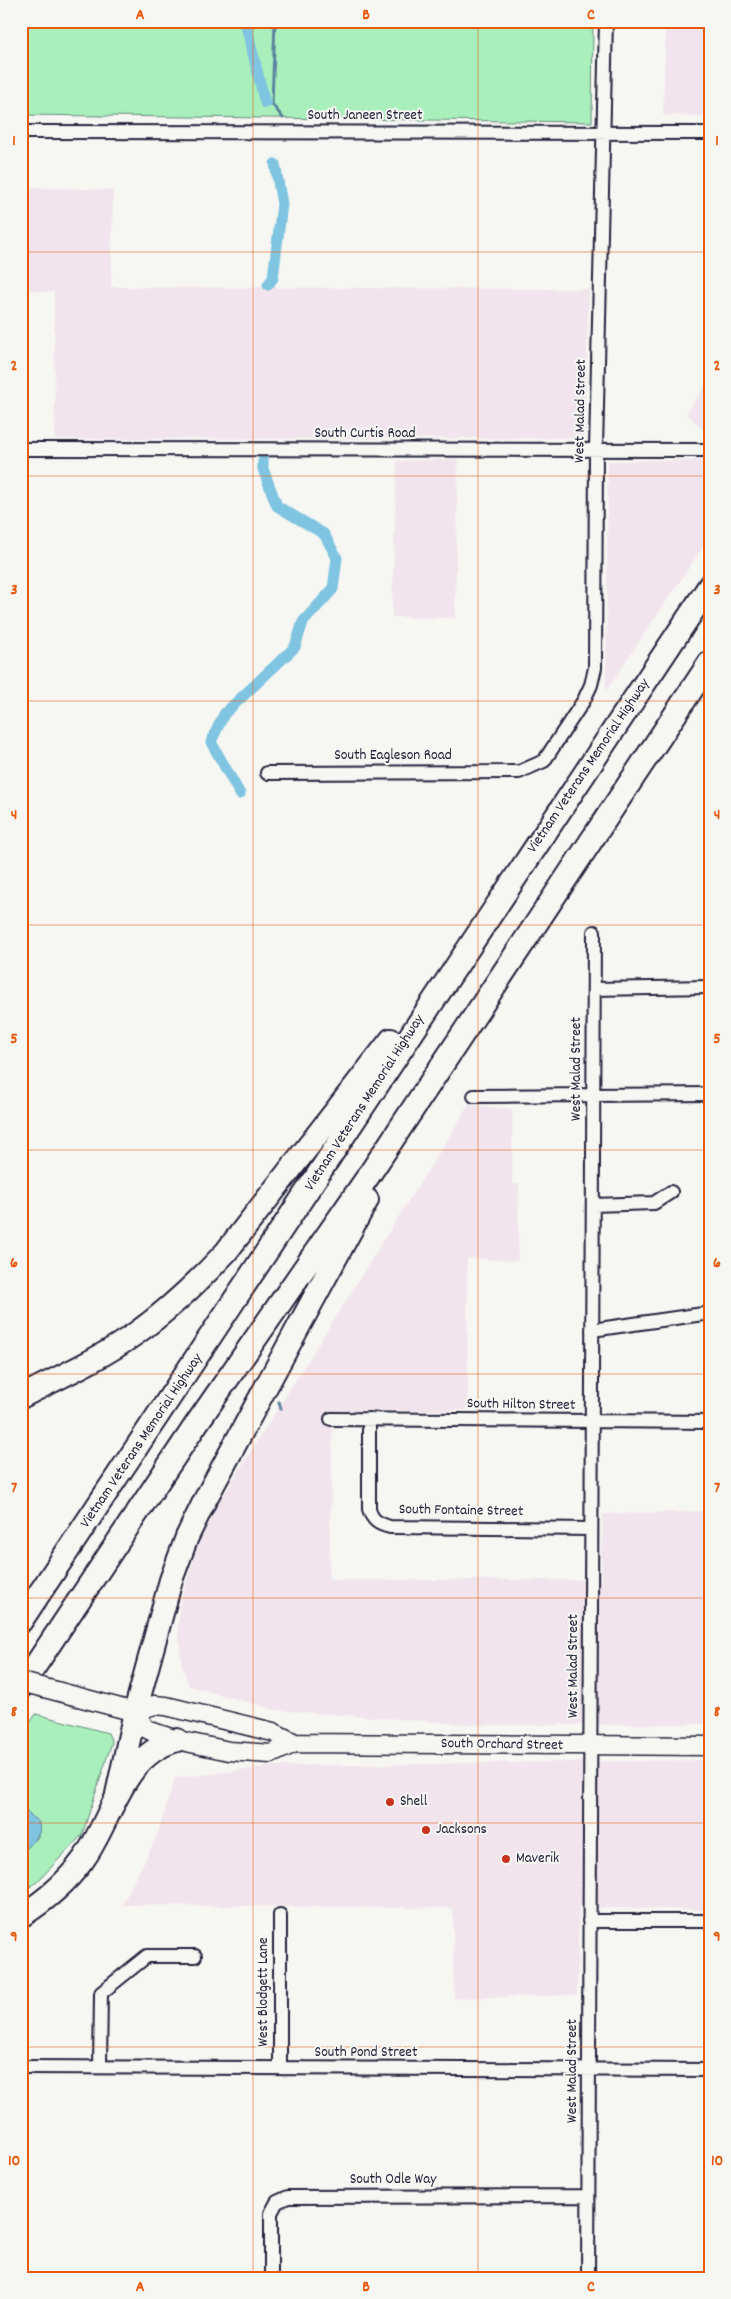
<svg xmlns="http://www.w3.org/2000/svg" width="731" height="2299" viewBox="0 0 731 2299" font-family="Dekko,sans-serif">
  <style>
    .built { fill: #f2e4ec }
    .green { fill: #a8efbc; stroke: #65887c }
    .water { fill: #7fc4e0; stroke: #5a839e }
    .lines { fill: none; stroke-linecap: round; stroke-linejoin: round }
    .stream { stroke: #5a839e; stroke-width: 3 }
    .canal { stroke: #7fc4e0; stroke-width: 11 }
    .street-casing { stroke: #22223b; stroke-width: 16 }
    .secondary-casing { stroke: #22223b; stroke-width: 21 }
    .highway-casing { stroke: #22223b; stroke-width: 26 }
    .street { stroke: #f6f6f2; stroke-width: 12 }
    .secondary { stroke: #f6f6f2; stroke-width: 18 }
    .highway { stroke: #f6f6f2; stroke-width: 22 }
    .secondary-bridge-casing { stroke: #22223b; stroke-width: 21; stroke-linecap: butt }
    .secondary-bridge { stroke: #f6f6f2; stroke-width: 18 }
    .grid { fill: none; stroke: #e8590c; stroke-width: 1; stroke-opacity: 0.55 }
    .poi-dot { fill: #c8321e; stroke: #f6f6f2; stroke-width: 2 }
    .labels { text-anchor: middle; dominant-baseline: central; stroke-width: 4; stroke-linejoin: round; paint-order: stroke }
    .street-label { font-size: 15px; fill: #22223b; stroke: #f6f6f2 }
    .poi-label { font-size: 15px; fill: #22223b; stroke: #f6f6f2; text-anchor: start }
    .neatline { fill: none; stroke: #e8590c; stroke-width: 2 }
    .grid-label { font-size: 16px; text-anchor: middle; font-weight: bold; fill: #e8590c }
  </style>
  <rect width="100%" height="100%" fill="#f6f6f2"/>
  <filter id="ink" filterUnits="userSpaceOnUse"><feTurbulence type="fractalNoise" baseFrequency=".02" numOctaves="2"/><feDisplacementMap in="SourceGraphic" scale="10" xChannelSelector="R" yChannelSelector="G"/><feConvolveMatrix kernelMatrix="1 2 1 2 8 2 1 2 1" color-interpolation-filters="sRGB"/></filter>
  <g filter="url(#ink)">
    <!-- built -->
    <path class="built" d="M 666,21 L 710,21 L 710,117 L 663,115 Z
      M 21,187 L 113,190 L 111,287 L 589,289 L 584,438 L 55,439 L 54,292 L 21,290 Z
      M 710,379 L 710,435 L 686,414 Z
      M 458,459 L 455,618 L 392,617 L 397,461 Z
      M 710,460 L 710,536 L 606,691 L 608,461 Z
      M 469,1105 L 512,1109 L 512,1184 L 519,1184 L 518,1261 L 467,1258 L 468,1410 L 333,1411 L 329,1580 L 601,1580 L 603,1514 L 710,1511 L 710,1724 L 480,1725 L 276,1710 L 189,1686 L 182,1665 L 178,1628 L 179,1608 L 202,1529 Z
      M 710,1760 L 710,1910 L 579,1907 L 577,1995 L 454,1998 L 453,1908 L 122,1905 L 157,1836 L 175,1778 L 276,1766 Z"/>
    <!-- green -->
    <path class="green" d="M 21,21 L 593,21 L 592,122 L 21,115 Z
      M 36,1714 L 108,1733 L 112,1742 L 82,1835 L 37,1882 L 21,1893 L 21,1854 L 38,1837 L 39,1822 L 21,1807 L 21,1736 Z"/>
    <!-- water -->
    <path class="water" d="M 21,1807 C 48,1829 44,1830 21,1854 Z"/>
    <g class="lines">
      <!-- stream -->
      <path class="stream" d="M 275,21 L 272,104 L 283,118
        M 279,1402 L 281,1409"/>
      <!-- canal -->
      <path class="canal" d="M 245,21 L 265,103
        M 268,285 L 273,278 L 282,204 L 275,164
        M 240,794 L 211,742 L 224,714 L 295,647 L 303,622 L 333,589 L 337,558 L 324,534 L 277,506 L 263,469 L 263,461"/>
      <defs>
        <path id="street" d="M 21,132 L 710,133
          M 21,449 L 710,450
          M 267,773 L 519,772 L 544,761 L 584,700 L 591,685 L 595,668 L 596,449 L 606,21
          M 594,989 L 710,987
          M 474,1096 L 710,1094
          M 593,1205 L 654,1203 L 671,1192
          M 592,1330 L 710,1313
          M 331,1419 L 710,1422
          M 369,1419 L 369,1509 C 372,1520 378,1524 390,1527 L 591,1529
          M 589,1921 L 710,1921
          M 21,2067 L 710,2070
          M 100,2067 L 101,1993 L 147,1956 L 195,1956
          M 280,2068 L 280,1915
          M 271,2278 L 271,2213 L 277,2202 L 288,2197 L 588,2196
          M 588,2278 L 594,932"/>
        <path id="secondary" d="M 56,1691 L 135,1712 L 154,1705 L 166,1706 L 273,1732 L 295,1743
          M 135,1712 L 145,1728 L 153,1732 L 177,1740 L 229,1751 L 271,1754 L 295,1743 L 710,1746"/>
        <path id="highway" d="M 21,1397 C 59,1377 100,1359 135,1334 C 169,1310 198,1282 226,1252 L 391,1040
          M 21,1621 L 710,585
          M 21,1687 L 197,1423 L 367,1178 L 710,662
          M 117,1794 L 135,1712 L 171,1580 L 187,1537 L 206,1498 L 367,1200
          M 21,1916 C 45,1901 66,1883 83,1860 C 113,1819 121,1755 177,1740"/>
      </defs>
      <!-- street casing -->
      <use href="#street" class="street-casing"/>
      <!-- secondary casing -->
      <use href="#secondary" class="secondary-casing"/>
      <!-- highway casing -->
      <use href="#highway" class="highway-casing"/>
      <!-- street -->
      <use href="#street" class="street"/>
      <!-- secondary -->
      <use href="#secondary" class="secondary"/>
      <!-- highway -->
      <use href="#highway" class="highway"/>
      <defs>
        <path id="secondary-bridge" d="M 21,1682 L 56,1691"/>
      </defs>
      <!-- secondary-bridge casing -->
      <use href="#secondary-bridge" class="secondary-bridge-casing"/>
      <!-- secondary-bridge -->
      <use href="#secondary-bridge" class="secondary-bridge"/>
    </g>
  </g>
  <!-- grid -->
  <path class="grid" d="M 253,21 L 253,2278M 478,21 L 478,2278M 21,252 L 710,252M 21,476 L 710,476M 21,701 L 710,701M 21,925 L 710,925M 21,1150 L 710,1150M 21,1374 L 710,1374M 21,1598 L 710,1598M 21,1823 L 710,1823M 21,2047 L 710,2047"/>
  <!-- markers -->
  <g class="poi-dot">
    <circle cx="390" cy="1802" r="5"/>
    <circle cx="426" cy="1830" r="5"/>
    <circle cx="506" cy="1859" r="5"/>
  </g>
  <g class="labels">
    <!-- street labels -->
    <g class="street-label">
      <text x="365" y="116">South Janeen Street</text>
      <text transform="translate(581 411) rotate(-89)">West Malad Street</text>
      <text x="365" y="434">South Curtis Road</text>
      <text x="393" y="756">South Eagleson Road</text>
      <text transform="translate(589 766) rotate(-56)">Vietnam Veterans Memorial Highway</text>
      <text transform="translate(577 1069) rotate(-90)">West Malad Street</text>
      <text transform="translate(365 1103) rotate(-57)">Vietnam Veterans Memorial Highway</text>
      <text transform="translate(521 1405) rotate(1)">South Hilton Street</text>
      <text transform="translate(142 1441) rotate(-56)">Vietnam Veterans Memorial Highway</text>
      <text transform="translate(461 1511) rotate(1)">South Fontaine Street</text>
      <text transform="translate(574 1666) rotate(-90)">West Malad Street</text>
      <text transform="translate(502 1745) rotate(1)">South Orchard Street</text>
      <text transform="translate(264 1992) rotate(-90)">West Blodgett Lane</text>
      <text x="366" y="2053">South Pond Street</text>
      <text transform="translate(573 2071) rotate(-90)">West Malad Street</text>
      <text x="393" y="2180">South Odle Way</text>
    </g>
    <!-- poi labels -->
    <g class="poi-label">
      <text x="400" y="1802">Shell</text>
      <text x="436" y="1830">Jacksons</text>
      <text x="516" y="1859">Maverik</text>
    </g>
  </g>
  <!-- margin -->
  <rect width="731" height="2299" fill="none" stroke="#f6f6f2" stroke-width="55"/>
  <rect x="28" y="28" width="676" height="2244" class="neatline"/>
  <g class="grid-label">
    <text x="140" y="19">A</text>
    <text x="366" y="19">B</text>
    <text x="591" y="19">C</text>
    <text x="14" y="145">1</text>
    <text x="717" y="145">1</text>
    <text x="14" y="370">2</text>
    <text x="717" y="370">2</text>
    <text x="14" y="594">3</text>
    <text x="717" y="594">3</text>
    <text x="14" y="819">4</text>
    <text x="717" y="819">4</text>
    <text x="14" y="1043">5</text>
    <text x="717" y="1043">5</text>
    <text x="14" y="1267">6</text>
    <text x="717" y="1267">6</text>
    <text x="14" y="1492">7</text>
    <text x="717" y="1492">7</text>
    <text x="14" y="1716">8</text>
    <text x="717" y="1716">8</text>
    <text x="14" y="1941">9</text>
    <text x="717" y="1941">9</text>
    <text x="14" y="2165">10</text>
    <text x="717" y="2165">10</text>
    <text x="140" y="2291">A</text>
    <text x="366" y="2291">B</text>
    <text x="591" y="2291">C</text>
  </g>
</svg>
